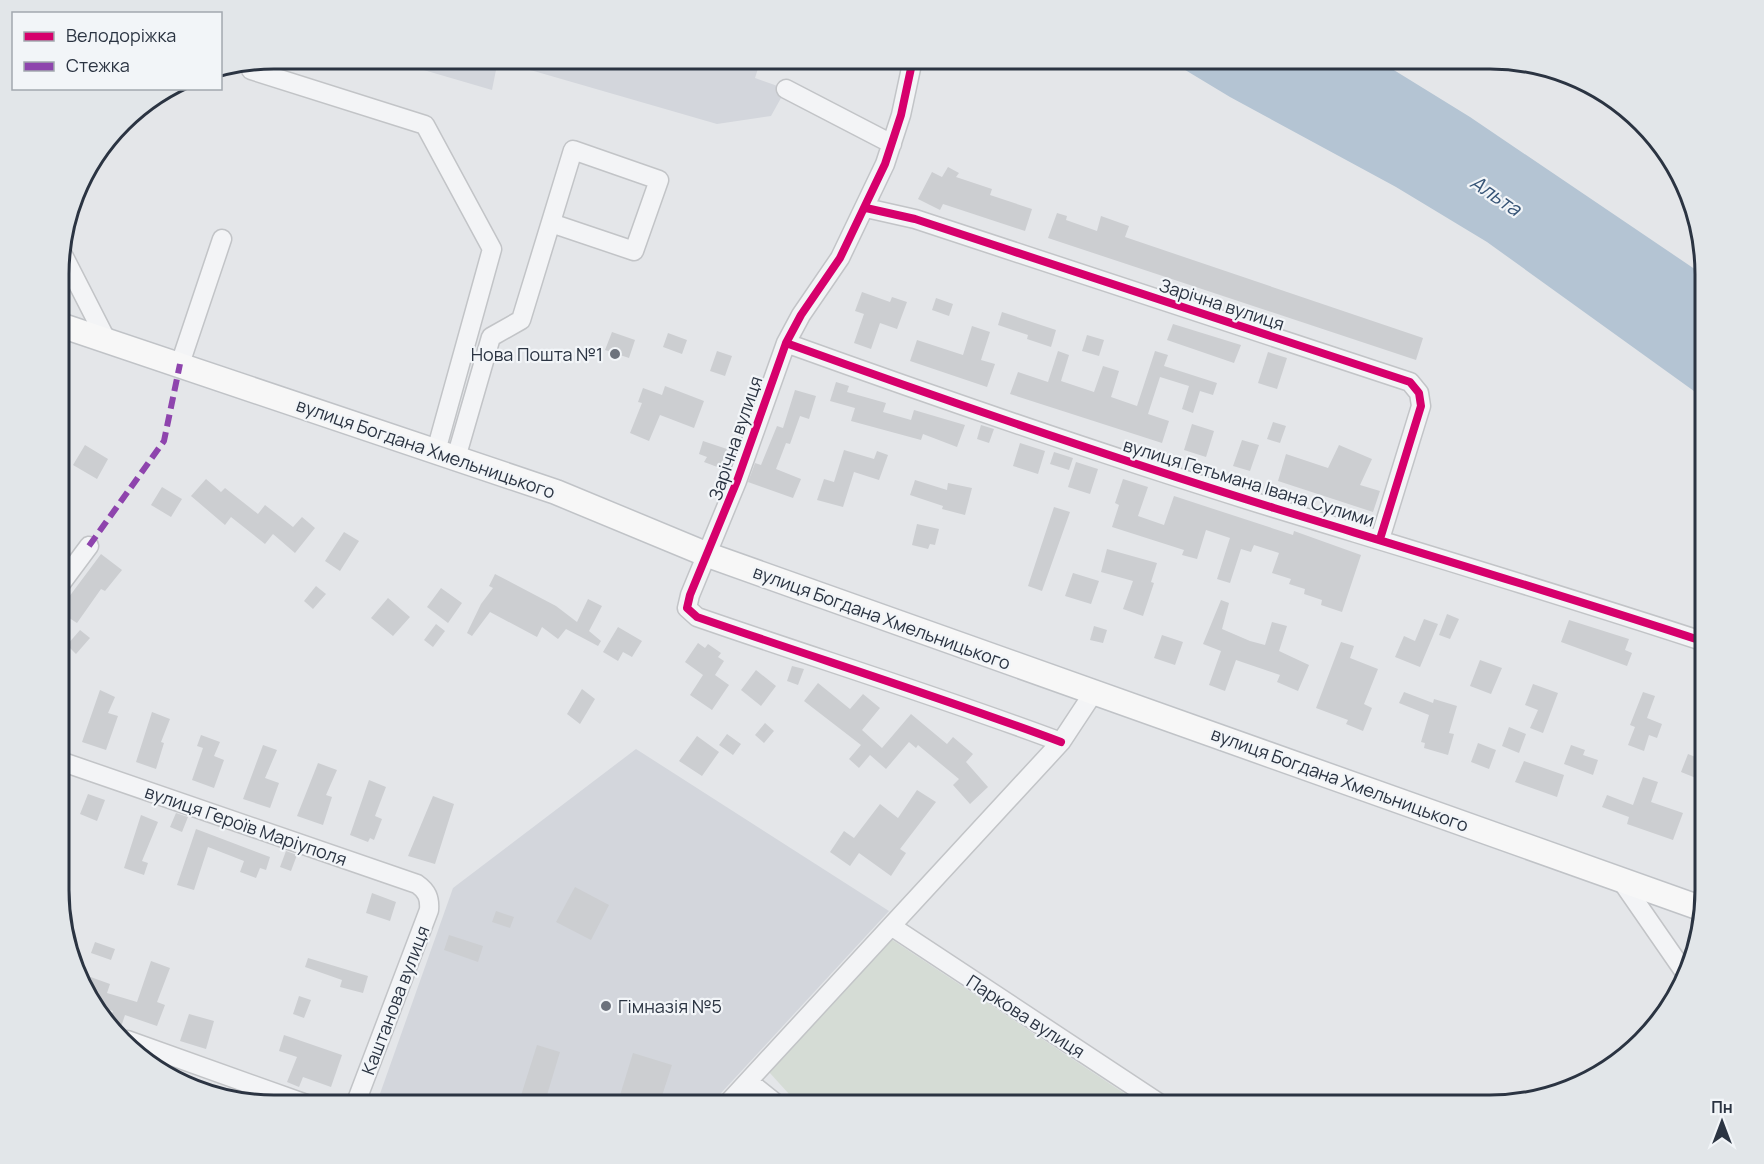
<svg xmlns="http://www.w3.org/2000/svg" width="1764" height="1164" viewBox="0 0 1764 1164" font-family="Manrope,sans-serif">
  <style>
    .built { fill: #d3d6dc }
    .green { fill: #d5dcd5 }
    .water { fill: #b4c4d3 }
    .building { fill: #ccced1 }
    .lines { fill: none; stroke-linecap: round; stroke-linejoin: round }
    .minor-casing { stroke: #c2c4c7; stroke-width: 21 }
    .major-casing { stroke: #c0c3c7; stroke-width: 27 }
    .minor { stroke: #f3f4f6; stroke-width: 18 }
    .major { stroke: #f7f7f7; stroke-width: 24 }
    .quiet { stroke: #8e44ad; stroke-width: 6; stroke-dasharray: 12 6; stroke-linecap: butt }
    .cycleway-casing { stroke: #f2f5f8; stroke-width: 11 }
    .cycleway { stroke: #d6006c; stroke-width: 8 }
    .poi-dot { fill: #6c727c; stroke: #f2f5f8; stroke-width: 2 }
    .labels { text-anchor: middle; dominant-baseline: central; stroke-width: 4.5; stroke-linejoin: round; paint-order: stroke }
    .street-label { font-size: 18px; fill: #2b3442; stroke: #f2f5f8 }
    .poi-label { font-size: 18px; fill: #2b3442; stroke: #f2f5f8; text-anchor: end }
    .water-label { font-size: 20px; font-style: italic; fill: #365476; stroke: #f2f5f8 }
    .rim { fill: none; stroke: #2b3442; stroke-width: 3 }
  </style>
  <rect width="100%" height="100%" fill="#e4e6e9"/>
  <!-- built -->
  <path class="built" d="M 386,59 L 761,59 L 755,78 L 786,89 L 771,116 L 717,124 L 520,67 L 496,70 L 492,90 Z
    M 636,749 L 889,911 L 710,1105 L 376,1105 L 453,888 Z"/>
  <!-- green -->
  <path class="green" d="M 891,939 L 1142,1105 L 799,1105 L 769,1072 Z"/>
  <!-- water -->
  <path class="water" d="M 1167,59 L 1376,59 L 1470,117 L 1705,276 L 1705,399 L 1487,242 L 1396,187 L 1230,97 Z"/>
  <!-- building -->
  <path class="building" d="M 948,167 L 959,173 L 956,177 L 992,189 L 990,195 L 1032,209 L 1025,231 L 943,204 L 940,210 L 918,199 L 932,172 L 942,177 Z
    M 1057,213 L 1067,216 L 1066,220 L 1097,231 L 1101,216 L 1129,226 L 1125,237 L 1423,338 L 1416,360 L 1048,238 Z
    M 862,292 L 890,302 L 892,297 L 907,302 L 897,329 L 880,323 L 871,349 L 854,343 L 864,314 L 855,311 Z
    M 936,298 L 953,304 L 949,316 L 932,310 Z
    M 1002,312 L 1056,330 L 1051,347 L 1027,339 L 1028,335 L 998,325 Z
    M 1173,324 L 1241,345 L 1234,363 L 1167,340 Z
    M 972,326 L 990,332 L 981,360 L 995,364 L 987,387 L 910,361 L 917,340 L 963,355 Z
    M 612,332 L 635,340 L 629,358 L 605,350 Z
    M 668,333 L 687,340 L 682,354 L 663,347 Z
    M 1087,335 L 1104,340 L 1099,356 L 1082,351 Z
    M 717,351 L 732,356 L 725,376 L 710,371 Z
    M 1058,351 L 1069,355 L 1061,381 L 1094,392 L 1103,366 L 1119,371 L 1111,397 L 1137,406 L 1155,351 L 1168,355 L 1164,366 L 1217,383 L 1213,395 L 1200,391 L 1193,413 L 1182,409 L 1189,386 L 1160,377 L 1148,414 L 1169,421 L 1162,443 L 1010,394 L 1018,372 L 1048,382 Z
    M 1268,352 L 1287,358 L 1277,389 L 1258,383 Z
    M 836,382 L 849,386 L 847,392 L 886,403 L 883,412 L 911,420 L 914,410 L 965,425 L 957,447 L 923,434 L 921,440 L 851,421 L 855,408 L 830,401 Z
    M 665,386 L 704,401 L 694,428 L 660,415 L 649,441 L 630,433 L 642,403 L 638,402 L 643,388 L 662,395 Z
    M 795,390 L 816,396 L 809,419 L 800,416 L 790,444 L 786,443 L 776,469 L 801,479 L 793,498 L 748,482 L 755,463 L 761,465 L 777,426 L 783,428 Z
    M 1273,422 L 1286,426 L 1280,443 L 1267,439 Z
    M 1192,424 L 1214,431 L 1206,457 L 1184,450 Z
    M 981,425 L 994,429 L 989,443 L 977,439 Z
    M 1242,440 L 1259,445 L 1250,471 L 1233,466 Z
    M 703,441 L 727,449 L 720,468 L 704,462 L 707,457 L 699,454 Z
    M 1020,443 L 1045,451 L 1038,474 L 1013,466 Z
    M 85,445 L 108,459 L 97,479 L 73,465 Z
    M 1339,445 L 1372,459 L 1360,485 L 1380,491 L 1373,512 L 1278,481 L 1286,454 L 1328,468 Z
    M 844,450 L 874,459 L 877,451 L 888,455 L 879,480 L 854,472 L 843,507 L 817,500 L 824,479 L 834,482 Z
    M 1054,452 L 1073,458 L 1069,470 L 1050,464 Z
    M 1076,462 L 1098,469 L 1090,494 L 1068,487 Z
    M 206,479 L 221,492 L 225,488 L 258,514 L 265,505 L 293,527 L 302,517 L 315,528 L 295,553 L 273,534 L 265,544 L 231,517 L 225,525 L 191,496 Z
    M 1123,479 L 1148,487 L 1138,516 L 1164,525 L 1174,496 L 1293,535 L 1294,531 L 1361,555 L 1342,612 L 1321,605 L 1322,600 L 1304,594 L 1305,589 L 1289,584 L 1291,579 L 1272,573 L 1279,553 L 1254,545 L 1251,552 L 1241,549 L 1230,583 L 1217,579 L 1230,538 L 1206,530 L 1197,559 L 1182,555 L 1184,550 L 1112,527 L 1119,505 L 1115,503 Z
    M 915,480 L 947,490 L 948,483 L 972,488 L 965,515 L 942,509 L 943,506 L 910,495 Z
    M 162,487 L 182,499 L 171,517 L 151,505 Z
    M 1054,507 L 1070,512 L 1042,591 L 1028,586 Z
    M 917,524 L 939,529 L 935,545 L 930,544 L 928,549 L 912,545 Z
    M 344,532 L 359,541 L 340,571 L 325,561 Z
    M 1107,549 L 1157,563 L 1151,582 L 1154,583 L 1143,616 L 1123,609 L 1133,581 L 1101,572 Z
    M 101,554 L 122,570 L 105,591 L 101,589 L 77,623 L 60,612 L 60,609 Z
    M 1073,573 L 1099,581 L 1091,604 L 1065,596 Z
    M 495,574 L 556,606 L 577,622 L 588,599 L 602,606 L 589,631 L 601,641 L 598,646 L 566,629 L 558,639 L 542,627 L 537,637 L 490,612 L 472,636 L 467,633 L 481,604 L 493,588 L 489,586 Z
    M 316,586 L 326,594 L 313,609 L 304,601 Z
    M 441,588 L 462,603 L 448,623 L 427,607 Z
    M 388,598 L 410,617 L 393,636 L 371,618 Z
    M 1221,600 L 1229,603 L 1222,629 L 1250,641 L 1265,645 L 1272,622 L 1287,626 L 1279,651 L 1309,665 L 1298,691 L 1277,682 L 1280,675 L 1236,660 L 1225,691 L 1209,685 L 1221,651 L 1203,644 Z
    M 1447,614 L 1459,619 L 1450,639 L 1439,635 Z
    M 1424,619 L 1438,624 L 1420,667 L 1395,657 L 1404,636 L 1415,641 Z
    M 1569,620 L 1629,639 L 1625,650 L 1632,653 L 1627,666 L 1561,642 Z
    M 436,624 L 445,631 L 433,647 L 424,640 Z
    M 1094,626 L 1107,630 L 1103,643 L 1090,640 Z
    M 618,627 L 642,641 L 632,657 L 623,652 L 618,661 L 603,652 Z
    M 80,630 L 90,638 L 76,654 L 67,645 Z
    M 1162,635 L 1183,642 L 1175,665 L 1154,658 Z
    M 1341,642 L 1354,646 L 1350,658 L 1378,669 L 1364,704 L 1372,708 L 1363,731 L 1346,724 L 1348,720 L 1316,708 Z
    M 698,643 L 705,648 L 708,644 L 721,653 L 718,657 L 724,661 L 715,675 L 729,685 L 712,710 L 690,695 L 703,675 L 685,662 Z
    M 1480,660 L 1502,668 L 1491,694 L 1470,686 Z
    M 792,666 L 804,669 L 798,685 L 787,681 Z
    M 756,670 L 776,686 L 761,706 L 741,690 Z
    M 818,683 L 850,709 L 863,694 L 880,708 L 862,730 L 882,748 L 911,714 L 947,744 L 953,737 L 973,754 L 966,762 L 988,787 L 970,804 L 953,785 L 959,779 L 918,745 L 916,748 L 909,742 L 886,769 L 870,755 L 859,768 L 849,759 L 861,745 L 804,701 Z
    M 1533,684 L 1558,693 L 1543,733 L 1530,728 L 1538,710 L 1525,705 Z
    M 582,689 L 595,699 L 580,724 L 567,714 Z
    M 100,690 L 115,697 L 108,713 L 118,716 L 106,750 L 82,742 Z
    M 1404,692 L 1433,703 L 1434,699 L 1457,706 L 1449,733 L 1454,734 L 1448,755 L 1424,748 L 1425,743 L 1421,742 L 1429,715 L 1399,703 Z
    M 1643,692 L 1655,696 L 1647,718 L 1662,724 L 1657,738 L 1649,735 L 1644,751 L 1628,745 L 1635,727 L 1630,725 Z
    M 152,712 L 170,719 L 161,742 L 164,743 L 156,769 L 136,762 Z
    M 765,723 L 774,731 L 764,743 L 755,735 Z
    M 1509,727 L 1526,734 L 1519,753 L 1502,746 Z
    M 727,734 L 741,744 L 733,755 L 719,745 Z
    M 201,735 L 220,742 L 214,756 L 224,760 L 214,788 L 192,780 L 203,748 L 197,746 Z
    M 697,736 L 719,752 L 702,776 L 679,761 Z
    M 1478,743 L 1496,750 L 1489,769 L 1471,762 Z
    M 263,745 L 277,750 L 265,778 L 279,783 L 270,808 L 243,799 Z
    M 1571,745 L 1585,750 L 1583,755 L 1598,760 L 1593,775 L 1564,764 Z
    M 1688,754 L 1703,760 L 1696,778 L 1681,772 Z
    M 1524,761 L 1564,775 L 1557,797 L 1515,782 Z
    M 318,763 L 337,770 L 326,795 L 332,797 L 323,825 L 297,816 Z
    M 1643,777 L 1658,782 L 1651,802 L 1683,813 L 1673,840 L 1627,824 L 1629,817 L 1602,807 L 1607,795 L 1633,805 Z
    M 369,780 L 386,787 L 375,816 L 382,819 L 374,840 L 370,838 L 368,842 L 350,835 Z
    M 917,790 L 936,802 L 900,849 L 906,853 L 891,876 L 859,853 L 850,866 L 830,852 L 844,831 L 854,838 L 880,804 L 898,818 Z
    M 88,794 L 105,800 L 97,821 L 80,814 Z
    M 433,796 L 454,804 L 435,864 L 408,856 Z
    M 176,813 L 188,817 L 182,832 L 170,827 Z
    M 141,815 L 158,822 L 142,861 L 148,863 L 144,875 L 124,868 Z
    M 196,829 L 270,857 L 266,870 L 260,868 L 256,878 L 240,872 L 244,861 L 208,847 L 194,890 L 177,885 Z
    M 286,851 L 297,855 L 291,871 L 280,867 Z
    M 575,887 L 609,905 L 591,940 L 556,922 Z
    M 372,893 L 396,902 L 390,921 L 366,913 Z
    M 496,911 L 514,917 L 510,928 L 492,922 Z
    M 449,935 L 483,946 L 478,962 L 444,950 Z
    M 95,942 L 115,949 L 111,960 L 91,953 Z
    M 308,958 L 368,976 L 363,993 L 340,987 L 342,980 L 305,967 Z
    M 151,961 L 170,968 L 157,1002 L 165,1005 L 157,1026 L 125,1015 L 121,1027 L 113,1025 L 109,1021 L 113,1011 L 92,1003 L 88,998 L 82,982 L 85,975 L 110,984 L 107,993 L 137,1002 Z
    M 299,996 L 311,1000 L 304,1018 L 293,1014 Z
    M 189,1014 L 214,1021 L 206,1049 L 180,1041 Z
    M 284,1035 L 342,1055 L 331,1087 L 303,1077 L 299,1087 L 287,1082 L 297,1057 L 279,1051 Z
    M 537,1045 L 560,1052 L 544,1105 L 518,1105 Z
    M 633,1053 L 672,1065 L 659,1105 L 617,1105 Z"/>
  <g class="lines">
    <defs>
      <path id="minor" d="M 913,59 L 901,115 L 885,164 L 840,258 L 801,315 L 786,343 L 737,481 L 690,595 L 687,608 L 697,617 C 818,659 941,697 1061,742
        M 251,70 L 425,125 L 492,249 L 436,451
        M 786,89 L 892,144
        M 866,208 L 915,219 L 1410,382 L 1419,393 L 1421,406 L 1380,539
        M 60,249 L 106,339
        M 786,343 C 947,401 1110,457 1274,508 C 1418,552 1562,595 1705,642
        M 180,364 L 222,239
        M 456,458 L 491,337 L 521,320 L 573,150 L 659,180 L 634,251 L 551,223
        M 60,585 L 89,546
        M 60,761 L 417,884 C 427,891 430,898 429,910 L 355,1105
        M 1620,879 L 1683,970
        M 891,926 L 1162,1105
        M 127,1040 L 309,1105
        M 748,1081 L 778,1105
        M 726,1105 L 1061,742 L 1094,692"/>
      <path id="major" d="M 60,325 L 556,492 L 708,555 L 1703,909"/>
    </defs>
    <!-- minor casing -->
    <use href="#minor" class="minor-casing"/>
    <!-- major casing -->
    <use href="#major" class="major-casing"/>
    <!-- minor -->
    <use href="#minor" class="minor"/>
    <!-- major -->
    <use href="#major" class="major"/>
    <!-- quiet -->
    <path class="quiet" d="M 89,546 L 164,441 L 180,364"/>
    <defs>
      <path id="cycleway" d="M 913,59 L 901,115 L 885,164 L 840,258 L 801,315 L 786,343 L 737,481 L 690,595 L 687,608 L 697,617 C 818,659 941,697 1061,742
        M 866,208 L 915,219 L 1410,382 L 1419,393 L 1421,406 L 1380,539
        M 786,343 C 947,401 1110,457 1274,508 C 1418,552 1562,595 1705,642"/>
    </defs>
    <!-- cycleway casing -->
    <use href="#cycleway" class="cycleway-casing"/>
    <!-- cycleway -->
    <use href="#cycleway" class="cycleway"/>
  </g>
  <!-- markers -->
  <g class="poi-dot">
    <circle cx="615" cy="354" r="6"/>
    <circle cx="606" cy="1006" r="6"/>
  </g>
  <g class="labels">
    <!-- street labels -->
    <g class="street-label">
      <text transform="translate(1222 304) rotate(18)">Зарічна вулиця</text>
      <text transform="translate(735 438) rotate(-71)">Зарічна вулиця</text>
      <text transform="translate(426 448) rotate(19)">вулиця Богдана Хмельницького</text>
      <text transform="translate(1249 482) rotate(17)">вулиця Гетьмана Івана Сулими</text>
      <text transform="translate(882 617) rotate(20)">вулиця Богдана Хмельницького</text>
      <text transform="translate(1340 779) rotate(20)">вулиця Богдана Хмельницького</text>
      <text transform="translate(246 825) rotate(19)">вулиця Героїв Маріуполя</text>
      <text transform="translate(395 1000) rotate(-69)">Каштанова вулиця</text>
      <text transform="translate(1026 1016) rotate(33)">Паркова вулиця</text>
    </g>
    <!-- poi labels -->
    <g class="poi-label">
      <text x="603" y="354">Нова Пошта №1</text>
      <text x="618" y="1006" text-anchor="start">Гімназія №5</text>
    </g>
    <!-- water labels -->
    <g class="water-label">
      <text transform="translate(1496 195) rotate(34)">Альта</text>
    </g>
  </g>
  <!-- crop -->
  <path d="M0 0H1764V1164H0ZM274 69H1490A205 205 0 0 1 1695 274V890A205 205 0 0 1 1490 1095H274A205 205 0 0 1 69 890V274A205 205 0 0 1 274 69Z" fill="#e2e6e9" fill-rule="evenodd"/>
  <path class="rim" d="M274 69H1490A205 205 0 0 1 1695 274V890A205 205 0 0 1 1490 1095H274A205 205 0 0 1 69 890V274A205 205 0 0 1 274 69Z"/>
  <!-- legend -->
  <rect x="12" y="12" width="210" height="78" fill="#f2f5f8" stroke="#a2a8af" stroke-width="1.5"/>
  <rect x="24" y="32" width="30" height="9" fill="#d6006c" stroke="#a2a8af" stroke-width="1.5"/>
  <text x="66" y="42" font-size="18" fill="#2b3442">Велодоріжка</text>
  <rect x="24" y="62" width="30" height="9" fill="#8e44ad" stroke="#a2a8af" stroke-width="1.5"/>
  <text x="66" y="72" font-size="18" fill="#2b3442">Стежка</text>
  <!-- north arrow -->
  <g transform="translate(1722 1122)" stroke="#f2f5f8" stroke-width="4.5" paint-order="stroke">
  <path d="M0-4.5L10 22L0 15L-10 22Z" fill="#2b3442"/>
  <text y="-9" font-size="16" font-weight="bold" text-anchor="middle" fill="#2b3442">Пн</text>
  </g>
</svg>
